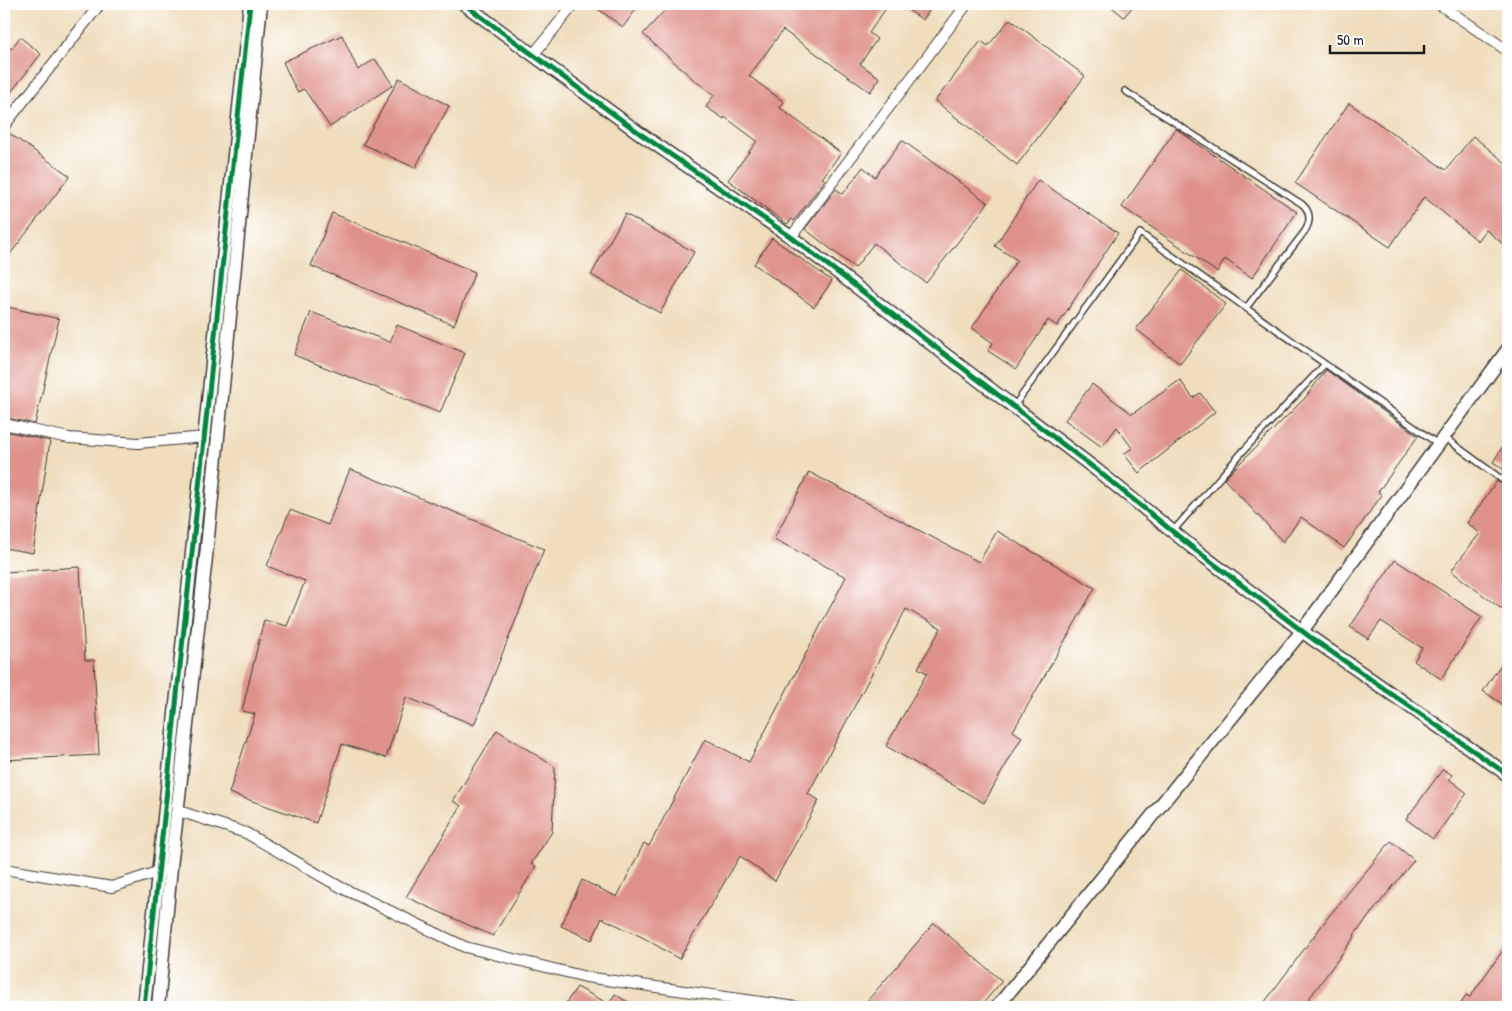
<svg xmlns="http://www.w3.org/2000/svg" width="1512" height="1011" viewBox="0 0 1512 1011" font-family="'Patrick Hand',sans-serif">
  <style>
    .building { fill: #df928a }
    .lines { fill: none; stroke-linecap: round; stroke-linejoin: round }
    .service-casing { stroke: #3c3934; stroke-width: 8 }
    .minor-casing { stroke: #3c3934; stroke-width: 12 }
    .tertiary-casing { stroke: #3c3934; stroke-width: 15 }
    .service { stroke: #fff; stroke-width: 5 }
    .minor { stroke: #fff; stroke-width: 10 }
    .tertiary { stroke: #fff; stroke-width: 12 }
    .cycleway-casing { stroke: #fff; stroke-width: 8 }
    .cycleway { stroke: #00873e; stroke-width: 5 }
  </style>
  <rect width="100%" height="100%" fill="#fff"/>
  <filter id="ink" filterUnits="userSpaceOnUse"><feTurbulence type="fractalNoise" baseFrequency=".02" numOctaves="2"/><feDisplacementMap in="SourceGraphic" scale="10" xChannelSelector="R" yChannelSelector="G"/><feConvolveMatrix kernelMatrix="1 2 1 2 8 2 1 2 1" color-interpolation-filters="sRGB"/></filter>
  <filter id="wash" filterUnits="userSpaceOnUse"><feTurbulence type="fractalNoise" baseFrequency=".0096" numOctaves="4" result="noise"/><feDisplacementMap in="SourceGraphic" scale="20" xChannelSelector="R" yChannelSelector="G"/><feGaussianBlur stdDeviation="1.12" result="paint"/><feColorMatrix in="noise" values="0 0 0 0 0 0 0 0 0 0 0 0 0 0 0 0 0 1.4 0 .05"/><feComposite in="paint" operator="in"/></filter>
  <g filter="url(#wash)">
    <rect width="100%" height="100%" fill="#efddbc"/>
    <g id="blocks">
      <!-- building -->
      <path class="building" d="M 591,4 L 640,4 L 623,27 Z
        M 660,4 L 889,4 L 869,33 L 877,39 L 860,64 L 880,78 L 870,92 L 783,30 L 749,76 L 784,102 L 780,108 L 841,153 L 822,178 L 825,180 L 794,221 L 792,219 L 787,224 L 728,180 L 757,141 L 725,117 L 724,119 L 706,107 L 714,95 L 694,80 L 643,34 L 666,9 Z
        M 899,4 L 934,4 L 923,20 Z
        M 1108,4 L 1135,4 L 1124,17 Z
        M 1010,19 L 1085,76 L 1017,165 L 935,101 L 981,41 L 988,46 Z
        M 342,35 L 358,70 L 375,59 L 393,85 L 330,127 L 304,89 L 297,92 L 283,62 Z
        M 20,37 L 41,54 L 4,101 L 4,43 L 11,49 Z
        M 399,78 L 449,106 L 415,168 L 363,144 Z
        M 1349,103 L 1446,170 L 1473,136 L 1508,165 L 1508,248 L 1486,230 L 1478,241 L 1424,197 L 1390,247 L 1295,183 Z
        M 1176,129 L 1297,212 L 1252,278 L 1225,259 L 1217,272 L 1122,207 Z
        M 9,133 L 70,176 L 4,262 L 4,139 Z
        M 902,140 L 988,203 L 926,283 L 874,243 L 855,268 L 805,229 L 836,189 L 843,194 L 863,167 L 875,177 Z
        M 1038,180 L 1118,233 L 1057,326 L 1048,320 L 1016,369 L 988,351 L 993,343 L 972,328 L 1017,260 L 995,246 Z
        M 332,213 L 475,272 L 454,325 L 311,266 Z
        M 625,214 L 694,252 L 660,313 L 591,275 Z
        M 772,238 L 832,281 L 814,307 L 754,264 Z
        M 1182,270 L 1226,304 L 1180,364 L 1136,329 Z
        M 4,306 L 59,319 L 35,424 L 7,418 L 4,415 Z
        M 311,312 L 390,342 L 397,325 L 465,353 L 440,413 L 294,355 Z
        M 1326,370 L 1418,436 L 1378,492 L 1382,495 L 1344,548 L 1301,517 L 1283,542 L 1224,479 L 1305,398 Z
        M 1180,380 L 1193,398 L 1200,393 L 1215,412 L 1139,473 L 1124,454 L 1132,448 L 1117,427 L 1102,447 L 1065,420 L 1092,384 L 1132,414 Z
        M 5,431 L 50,441 L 33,553 L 4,548 Z
        M 1508,438 L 1508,479 L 1502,474 L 1505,470 L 1493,462 Z
        M 350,469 L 544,549 L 474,725 L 406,697 L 386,758 L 342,744 L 316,823 L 229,793 L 255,714 L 242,711 L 264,620 L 287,626 L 305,581 L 267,566 L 290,510 L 328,525 Z
        M 809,472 L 979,562 L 997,531 L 1095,588 L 1013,731 L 1022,737 L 984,803 L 886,746 L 927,673 L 918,668 L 941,628 L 906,609 L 808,794 L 819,800 L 775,881 L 740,856 L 679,959 L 644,938 L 602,918 L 592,940 L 561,926 L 582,880 L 617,897 L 644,843 L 649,846 L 705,739 L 749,762 L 846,577 L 774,539 Z
        M 1497,481 L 1508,488 L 1508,614 L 1451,571 L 1480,533 L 1467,523 Z
        M 1395,560 L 1482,617 L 1441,679 L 1414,661 L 1422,648 L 1381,621 L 1368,639 L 1350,627 Z
        M 80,567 L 85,660 L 94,660 L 99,755 L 4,760 L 4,572 Z
        M 1508,654 L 1508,708 L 1483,691 Z
        M 497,730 L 555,767 L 552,832 L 531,864 L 536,866 L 493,936 L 406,897 L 461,806 L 453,801 Z
        M 1443,769 L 1452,775 L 1449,779 L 1467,793 L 1433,839 L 1406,819 Z
        M 1391,841 L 1414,860 L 1354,935 L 1355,936 L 1308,1000 L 1301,1007 L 1261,1007 L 1329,916 Z
        M 934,923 L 1002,981 L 980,1007 L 862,1007 Z
        M 1508,943 L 1508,1007 L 1459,1007 L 1466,995 L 1470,997 Z
        M 577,987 L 609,1004 L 615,994 L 635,1007 L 563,1007 Z"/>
    </g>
  </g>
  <g filter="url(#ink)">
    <use href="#blocks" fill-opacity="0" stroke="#3c3934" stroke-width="1"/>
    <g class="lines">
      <defs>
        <path id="service" d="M 1125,91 L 1302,204 C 1311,212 1311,221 1305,231 L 1246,308
          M 1014,406 L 1140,233 L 1438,444
          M 1444,437 L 1508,484
          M 1173,531 L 1245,449 L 1325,364"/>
        <path id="minor" d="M 1439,4 L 1508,51
          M 533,55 L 574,4
          M 4,126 L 100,4
          M 791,237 L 967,4
          M 4,424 L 69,438 L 138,443 L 205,437
          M 179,811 L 246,833 L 342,888 L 465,947 L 586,977 L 796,1007
          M 4,869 L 112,887 L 163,870"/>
        <path id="tertiary" d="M 464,4 L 642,135 L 791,237 L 1098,471 L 1193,548 L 1310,637 L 1508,775
          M 144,1007 L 250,4
          M 158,1007 L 171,867 L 206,557 L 261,4
          M 997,1007 L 1302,631 L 1508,349"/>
      </defs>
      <!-- service casing -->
      <use href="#service" class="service-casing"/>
      <!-- minor casing -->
      <use href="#minor" class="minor-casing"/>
      <!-- tertiary casing -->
      <use href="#tertiary" class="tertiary-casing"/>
      <!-- service -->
      <use href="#service" class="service"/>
      <!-- minor -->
      <use href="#minor" class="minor"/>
      <!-- tertiary -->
      <use href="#tertiary" class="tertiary"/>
      <defs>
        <path id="cycleway" d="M 464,4 L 642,135 L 791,237 L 1098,471 L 1193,548 L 1310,637 L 1508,775
          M 144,1007 L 250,4"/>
      </defs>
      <!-- cycleway casing -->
      <use href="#cycleway" class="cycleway-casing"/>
      <!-- cycleway -->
      <use href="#cycleway" class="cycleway"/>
    </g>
  </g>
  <!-- margin -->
  <rect width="1512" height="1011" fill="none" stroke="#fff" stroke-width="20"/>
  <!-- scale -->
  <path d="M1330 45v8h94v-8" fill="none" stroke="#1c1c1c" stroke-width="2.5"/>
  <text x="1337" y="45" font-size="15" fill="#1c1c1c" stroke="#ffffff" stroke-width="4" paint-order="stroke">50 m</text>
</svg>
